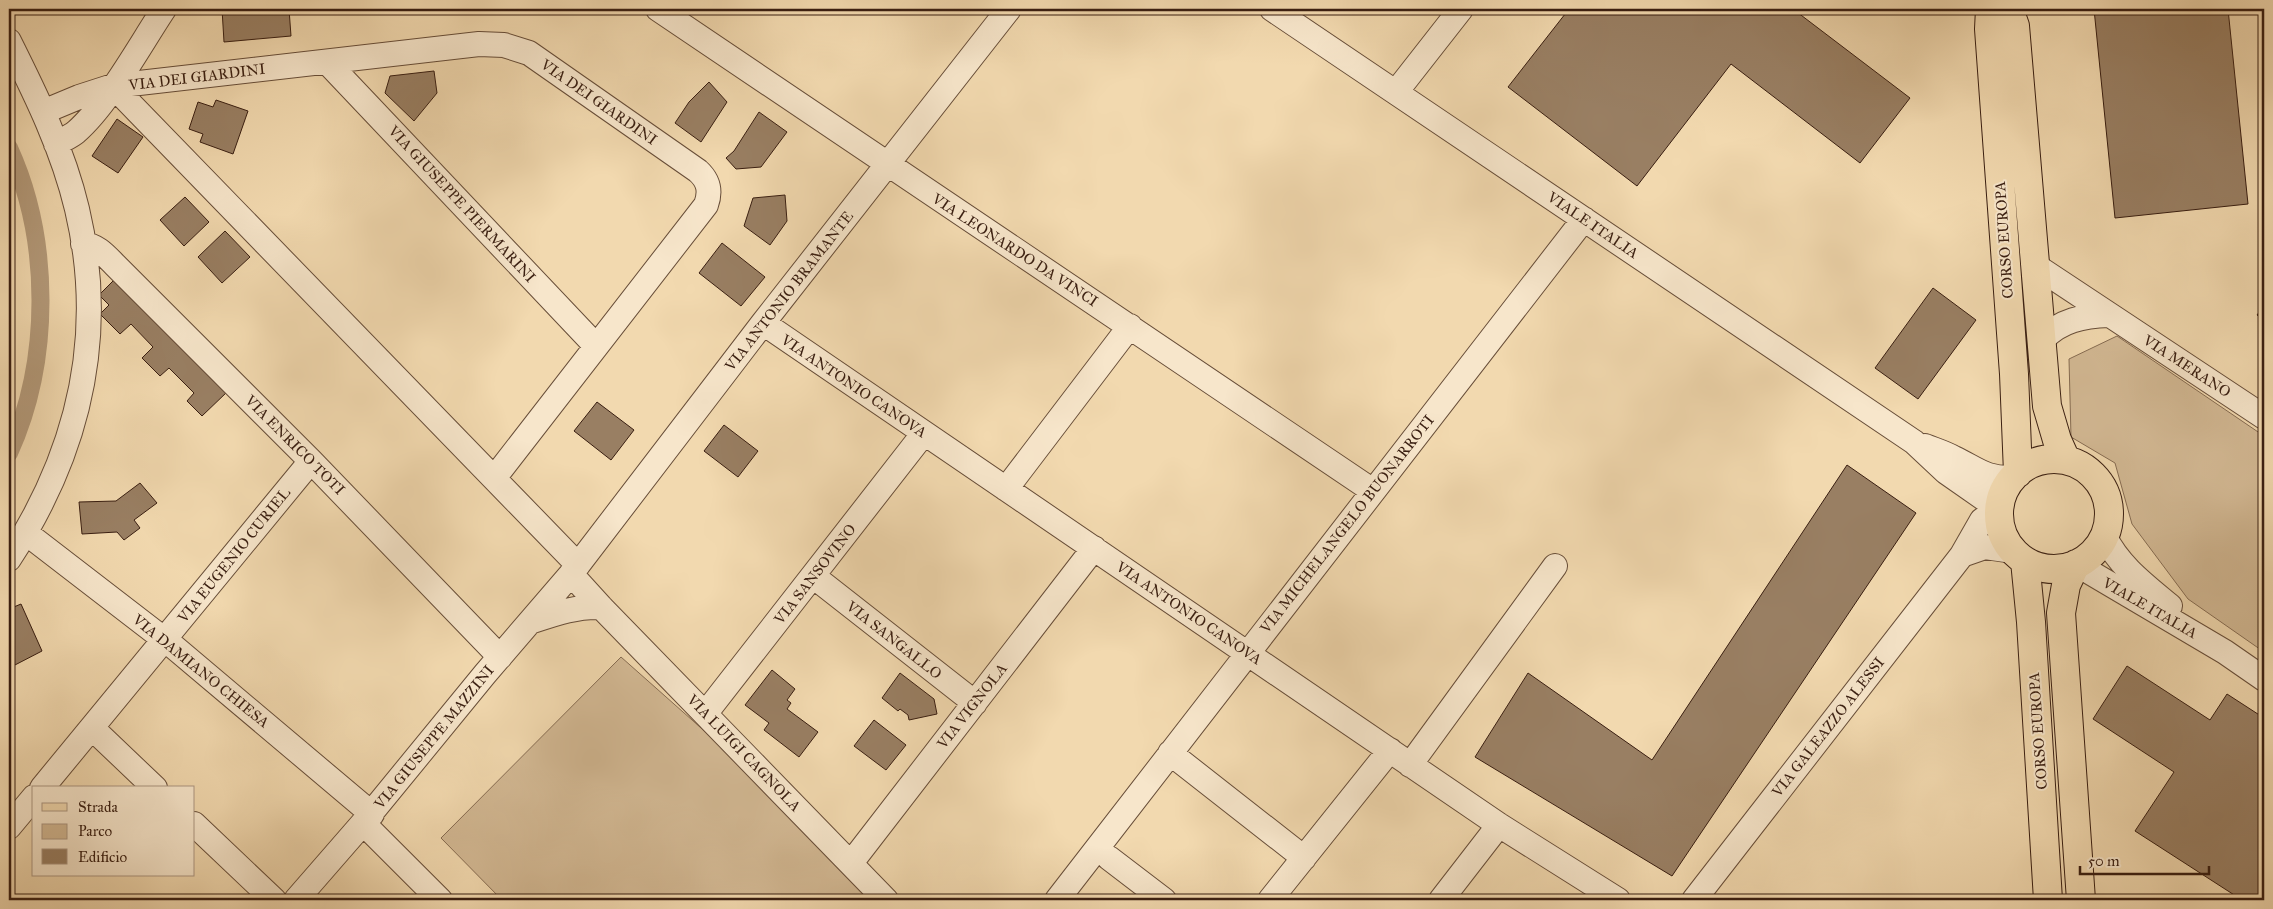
<svg xmlns="http://www.w3.org/2000/svg" width="2273" height="909" viewBox="0 0 2273 909" font-family="'IM FELL Great Primer',serif">
  <style>
    .green { fill: #d3b994; stroke: #866c52 }
    .lines { fill: none; stroke-linecap: round; stroke-linejoin: round }
    .canal { stroke: #b39979; stroke-width: 18 }
    .building { fill: #997f63; stroke: #391e11 }
    .minor-casing { stroke: #674d38; stroke-width: 26 }
    .major-casing { stroke: #391e11; stroke-width: 30 }
    .minor { stroke: #f7e6cb; stroke-width: 24 }
    .major { stroke: #f2d9af; stroke-width: 28 }
    .labels { text-anchor: middle; dominant-baseline: central; stroke-width: 4; stroke-linejoin: round; paint-order: stroke }
    .street-label { font-size: 15px; fill: #391e11; stroke: #f7e6cb }
  </style>
  <rect width="100%" height="100%" fill="#f2d9af"/>
  <filter id="stains"><feTurbulence type="fractalNoise" baseFrequency=".004" numOctaves="4"/><feColorMatrix values="0 0 0 0 .2 0 0 0 0 .09 0 0 0 0 .02 0 0 0 .5 -.17"/></filter>
  <radialGradient id="worn" r=".72"><stop offset=".6" stop-color="#630" stop-opacity="0"/><stop offset="1" stop-color="#630" stop-opacity=".3"/></radialGradient>
  <!-- green -->
  <path class="green" d="M 2117,336 L 2264,436 L 2264,652 L 2188,599 L 2132,524 L 2115,463 L 2071,437 L 2069,359 Z
    M 621,657 L 895,900 L 502,900 L 441,838 Z"/>
  <g class="lines">
    <!-- canal -->
    <path class="canal" d="M 9,148 C 51,240 51,361 9,453"/>
  </g>
  <!-- building -->
  <path class="building" d="M 222,9 L 289,9 L 291,36 L 224,42 Z
    M 1569,9 L 1793,9 L 1910,98 L 1860,163 L 1731,64 L 1637,186 L 1508,87 Z
    M 2094,9 L 2228,9 L 2248,204 L 2115,218 Z
    M 434,71 L 437,93 L 414,121 L 385,93 L 390,76 Z
    M 709,82 L 727,102 L 701,142 L 675,123 L 689,102 Z
    M 216,100 L 248,111 L 233,154 L 200,142 L 203,134 L 189,129 L 198,102 L 213,107 Z
    M 759,112 L 787,132 L 761,167 L 736,169 L 726,158 L 734,151 Z
    M 117,119 L 143,137 L 118,173 L 92,156 Z
    M 785,195 L 787,221 L 770,245 L 744,226 L 753,198 Z
    M 185,197 L 209,222 L 184,246 L 160,220 Z
    M 225,231 L 250,257 L 222,283 L 198,257 Z
    M 722,243 L 765,277 L 741,306 L 699,273 Z
    M 116,278 L 227,392 L 202,416 L 187,401 L 194,393 L 169,368 L 160,376 L 142,358 L 153,347 L 131,324 L 120,334 L 100,314 L 109,305 L 99,295 Z
    M 1933,288 L 1976,320 L 1918,399 L 1875,368 Z
    M 2264,306 L 2264,320 L 2257,315 Z
    M 597,402 L 634,430 L 611,460 L 574,431 Z
    M 724,425 L 758,451 L 738,477 L 704,451 Z
    M 1847,465 L 1916,513 L 1672,876 L 1475,757 L 1528,673 L 1652,760 Z
    M 140,483 L 157,503 L 134,520 L 140,528 L 124,540 L 117,532 L 82,534 L 79,502 L 116,501 Z
    M 21,604 L 42,651 L 13,666 L 9,656 L 9,609 Z
    M 2127,666 L 2210,720 L 2227,694 L 2264,718 L 2264,900 L 2242,900 L 2135,831 L 2174,772 L 2093,719 Z
    M 772,670 L 795,689 L 787,700 L 791,703 L 787,709 L 818,732 L 799,757 L 764,730 L 769,723 L 745,705 Z
    M 900,673 L 934,699 L 937,714 L 909,720 L 908,715 L 900,709 L 898,711 L 882,698 Z
    M 874,720 L 906,745 L 886,770 L 854,746 Z"/>
  <g class="lines">
    <defs>
      <path id="minor" d="M 658,9 L 1373,491
        M 1272,9 L 1914,442 L 1946,472 L 1999,509
        M 9,41 C 36,95 63,150 77,209 C 107,336 79,452 9,559
        M 327,62 L 596,346
        M 113,86 L 578,565
        M 1396,92 L 1461,9
        M 43,112 L 79,97 L 113,86 L 479,44 L 504,45 L 529,53 L 698,171 C 709,181 711,191 706,205 L 495,477
        M 56,144 C 62,140 70,137 76,132 C 108,104 140,45 164,9
        M 83,244 C 98,246 105,255 115,265 L 311,461 L 500,657
        M 2036,266 L 2264,417
        M 763,323 L 1499,825 L 1618,900
        M 2043,339 C 2061,320 2083,316 2109,315
        M 1925,446 C 1935,450 1945,453 1954,458 C 1977,469 1986,479 2012,478
        M 1006,489 L 1130,326
        M 26,533 L 174,647 L 372,814
        M 2105,537 C 2119,566 2145,585 2170,606
        M 1962,555 L 1985,547 L 2013,551
        M 2076,564 L 2225,652 L 2264,679
        M 571,574 L 601,607 L 886,900
        M 813,576 L 975,703
        M 530,622 C 554,614 576,606 601,607
        M 705,714 L 924,433
        M 92,728 L 155,788
        M 1170,753 L 1304,858
        M 1410,765 L 1555,566
        M 42,788 L 311,461
        M 363,823 L 440,900
        M 194,824 L 274,900
        M 9,827 L 34,797
        M 1109,858 L 1164,900
        M 851,863 L 1094,548
        M 296,900 L 363,823 L 485,674 L 571,574 L 763,323 L 1009,9
        M 1057,900 L 1584,219
        M 1270,900 L 1390,750
        M 1441,900 L 1499,825
        M 1694,900 L 1962,555 L 1982,520 L 1999,510"/>
      <path id="major" d="M 1990,9 L 1989,29 L 2014,374 L 2018,473
        M 2009,9 L 2015,26 L 2047,406 L 2057,440 L 2066,460
        M1999 514a55 55 0 1 1 110 0a55 55 0 1 1-110 0Z
        M 2025,561 L 2031,622 L 2048,900
        M 2076,564 L 2066,585 L 2061,613 L 2081,900"/>
    </defs>
    <!-- minor casing -->
    <use href="#minor" class="minor-casing"/>
    <!-- major casing -->
    <use href="#major" class="major-casing"/>
    <!-- minor -->
    <use href="#minor" class="minor"/>
    <!-- major -->
    <use href="#major" class="major"/>
  </g>
  <g class="labels">
    <!-- street labels -->
    <g class="street-label">
      <text transform="translate(197 77) rotate(-7)">VIA DEI GIARDINI</text>
      <text transform="translate(599 102) rotate(35)">VIA DEI GIARDINI</text>
      <text transform="translate(462 204) rotate(47)">VIA GIUSEPPE PIERMARINI</text>
      <text transform="translate(1593 225) rotate(34)">VIALE ITALIA</text>
      <text transform="translate(2004 240) rotate(-94)">CORSO EUROPA</text>
      <text transform="translate(1015 250) rotate(33)">VIA LEONARDO DA VINCI</text>
      <text transform="translate(789 291) rotate(-52)">VIA ANTONIO BRAMANTE</text>
      <text transform="translate(2187 366) rotate(33)">VIA MERANO</text>
      <text transform="translate(854 386) rotate(34)">VIA ANTONIO CANOVA</text>
      <text transform="translate(295 445) rotate(45)">VIA ENRICO TOTI</text>
      <text transform="translate(1347 524) rotate(-52)">VIA MICHELANGELO BUONARROTI</text>
      <text transform="translate(234 555) rotate(-51)">VIA EUGENIO CURIEL</text>
      <text transform="translate(815 574) rotate(-52)">VIA SANSOVINO</text>
      <text transform="translate(2150 608) rotate(30)">VIALE ITALIA</text>
      <text transform="translate(1189 613) rotate(34)">VIA ANTONIO CANOVA</text>
      <text transform="translate(894 640) rotate(38)">VIA SANGALLO</text>
      <text transform="translate(201 671) rotate(39)">VIA DAMIANO CHIESA</text>
      <text transform="translate(972 706) rotate(-52)">VIA VIGNOLA</text>
      <text transform="translate(1828 727) rotate(-52)">VIA GALEAZZO ALESSI</text>
      <text transform="translate(2038 731) rotate(-94)">CORSO EUROPA</text>
      <text transform="translate(434 737) rotate(-51)">VIA GIUSEPPE MAZZINI</text>
      <text transform="translate(744 753) rotate(46)">VIA LUIGI CAGNOLA</text>
    </g>
  </g>
  <!-- margin -->
  <rect width="2273" height="909" fill="none" stroke="#f2d9af" stroke-width="30"/>
  <rect x="10" y="10" width="2253" height="889" fill="none" stroke="#391e11" stroke-width="2.5"/>
  <rect x="15" y="15" width="2243" height="879" fill="none" stroke="#391e11"/>
  <!-- legend -->
  <rect x="32" y="786" width="162" height="90" fill="#f7e6cb" stroke="#ab9681"/>
  <rect x="42" y="803" width="25" height="8" fill="#f2d9af" stroke="#ab9681"/>
  <text x="78" y="812" font-size="15" fill="#391e11">Strada</text>
  <rect x="42" y="824" width="25" height="15" fill="#d3b994" stroke="#ab9681"/>
  <text x="78" y="836" font-size="15" fill="#391e11">Parco</text>
  <rect x="42" y="849" width="25" height="15" fill="#997f63" stroke="#ab9681"/>
  <text x="78" y="862" font-size="15" fill="#391e11">Edificio</text>
  <!-- scale -->
  <path d="M2080 866v8h129v-8" fill="none" stroke="#391e11" stroke-width="2.5"/>
  <text x="2088" y="866" font-size="15" fill="#391e11" stroke="#f7e6cb" stroke-width="4" paint-order="stroke">50 m</text>
  <rect width="100%" height="100%" filter="url(#stains)"/>
  <rect width="100%" height="100%" fill="url(#worn)"/>
</svg>
